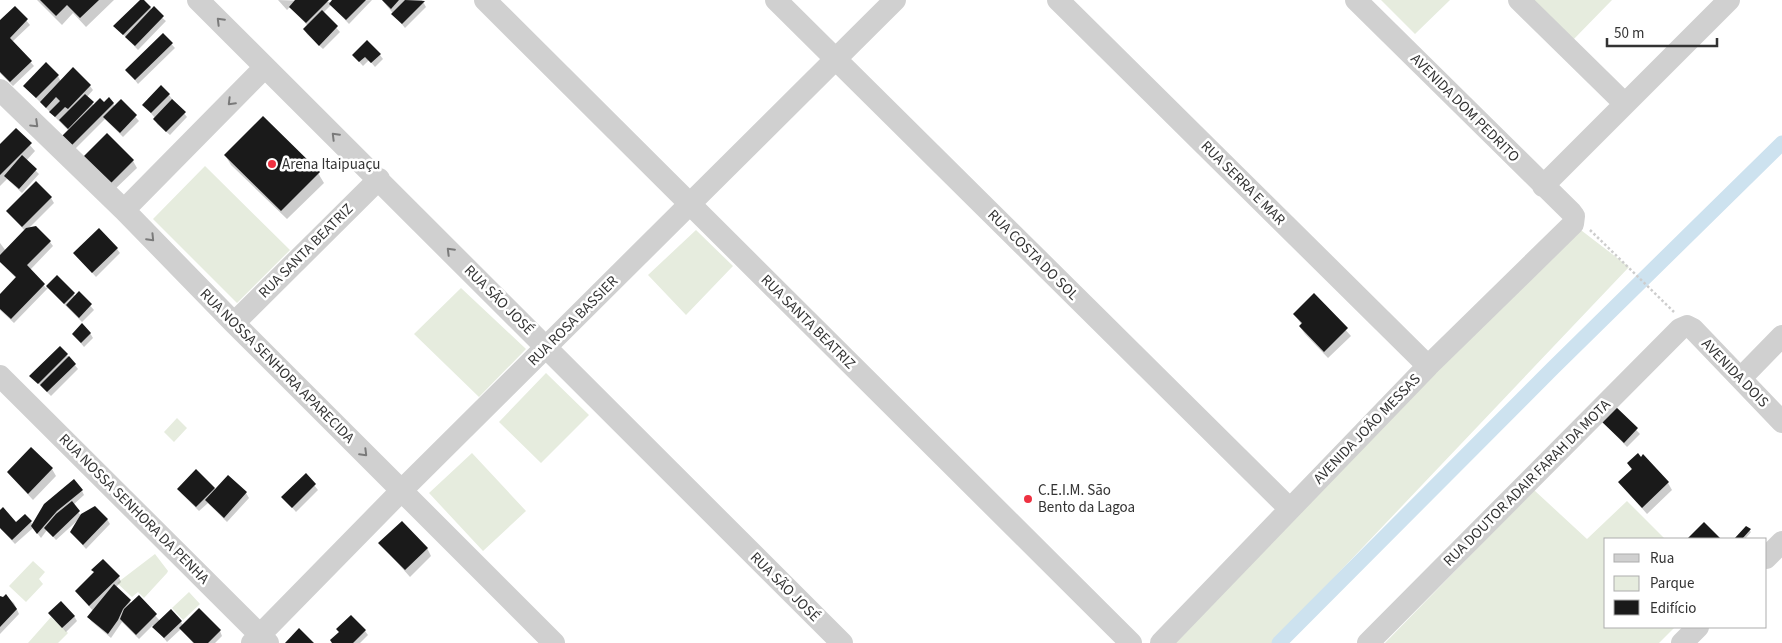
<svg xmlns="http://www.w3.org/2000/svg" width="1782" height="643" viewBox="0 0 1782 643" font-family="'Source Sans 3',sans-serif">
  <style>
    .green { fill: #e6ecde }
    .shadow { fill: #0003 }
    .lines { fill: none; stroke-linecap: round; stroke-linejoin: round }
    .canal { stroke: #cde2ef; stroke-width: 15 }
    .building { fill: #1a1a1a }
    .path { stroke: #cdcdcd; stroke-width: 2.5; stroke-dasharray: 2.5 2.5; stroke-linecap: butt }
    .minor { stroke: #d0d0d0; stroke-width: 22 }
    .oneway { stroke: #7a7a7a }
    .poi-dot { fill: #ee3141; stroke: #fff; stroke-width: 2 }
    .labels { text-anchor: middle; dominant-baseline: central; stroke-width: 5; stroke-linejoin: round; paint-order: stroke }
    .street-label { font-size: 15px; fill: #333; stroke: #fff }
    .poi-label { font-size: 15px; fill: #333; stroke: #fff; text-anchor: start }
  </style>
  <rect width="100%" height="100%" fill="#fff"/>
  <!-- green -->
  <path class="green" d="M 1381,0 L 1450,0 L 1415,34 Z
    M 1531,0 L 1612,0 L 1572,41 Z
    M 205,166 L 290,250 L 237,303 L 153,219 Z
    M 1573,224 L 1629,267 L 1272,643 L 1165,643 Z
    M 696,230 L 733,266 L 686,315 L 648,275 Z
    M 461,288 L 526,349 L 479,397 L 414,334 Z
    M 546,373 L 589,415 L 541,463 L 499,422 Z
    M 177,418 L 187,428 L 174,442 L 164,432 Z
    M 472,453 L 526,511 L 483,551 L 429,493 Z
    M 1534,490 L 1587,539 L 1627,501 L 1665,539 L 1606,539 L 1606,627 L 1675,627 L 1659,643 L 1385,643 Z
    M 155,554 L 168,571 L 167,573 L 144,598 L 138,592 L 132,597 L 117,583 Z
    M 33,561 L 45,572 L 39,579 L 43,584 L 26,602 L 9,586 Z
    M 189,592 L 200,604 L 183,620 L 172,608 Z
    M 51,617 L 68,633 L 58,643 L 28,643 Z"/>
  <!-- shadow -->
  <path class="shadow" d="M 37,0 L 114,0 L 86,27 L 73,13 L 62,25 Z
    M 141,0 L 166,21 L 138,50 L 115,26 Z
    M 278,0 L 333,2 L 372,0 L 349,24 L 331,5 L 323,13 L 340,32 L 323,49 L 307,34 L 304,29 L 308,26 L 290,7 L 287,10 Z
    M 382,0 L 422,0 L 426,7 L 405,28 Z
    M 15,7 L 30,25 L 12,42 L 34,66 L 13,86 L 0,73 L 0,22 Z
    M 163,35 L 175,48 L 138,84 L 127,70 Z
    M 353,55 L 380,55 L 383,59 L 375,67 L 369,60 L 363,66 Z
    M 58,76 L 61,82 L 90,86 L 93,90 L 87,97 L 94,106 L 113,103 L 115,107 L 121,101 L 139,121 L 123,137 L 105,119 L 71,153 L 69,131 L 24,86 Z
    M 169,95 L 187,117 L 170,135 L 157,124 L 155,118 L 144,105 Z
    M 16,129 L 35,151 L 26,161 L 39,174 L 22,193 L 7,179 L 0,186 L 0,145 Z
    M 225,155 L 318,173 L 324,183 L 287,219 L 231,165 Z
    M 133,161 L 137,168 L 112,192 L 87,166 Z
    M 51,198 L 54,203 L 28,229 L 50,242 L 53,246 L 30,270 L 46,288 L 57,277 L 76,297 L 79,293 L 94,310 L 82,322 L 48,288 L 14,323 L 0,310 L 0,296 L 17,279 L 0,262 L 0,243 L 6,251 L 25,231 L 8,212 Z
    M 117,249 L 120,253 L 96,277 L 75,254 Z
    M 1314,295 L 1351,336 L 1328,358 L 1305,334 L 1300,327 L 1302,325 L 1294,314 Z
    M 90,333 L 93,338 L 84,347 L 73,334 Z
    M 67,355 L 78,369 L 51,396 L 31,376 Z
    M 1615,408 L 1640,434 L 1627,447 L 1602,421 Z
    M 1628,464 L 1668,483 L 1672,490 L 1647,514 L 1619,482 L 1632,470 Z
    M 52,469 L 56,476 L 33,500 L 8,473 Z
    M 196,471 L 216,490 L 228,477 L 246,493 L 249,498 L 227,522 L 208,503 L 199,511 L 181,493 L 179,489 Z
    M 306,475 L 318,490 L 296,512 L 283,497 Z
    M 82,491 L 84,495 L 73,505 L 81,516 L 107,519 L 110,524 L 86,549 L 71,532 L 78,520 L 56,540 L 47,530 L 41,538 L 33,528 L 15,544 L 0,528 L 0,511 L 16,524 L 25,515 L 33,525 Z
    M 1746,527 L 1751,532 L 1745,539 L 1736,539 Z
    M 380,543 L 427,548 L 431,556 L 410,577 Z
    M 119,577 L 121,582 L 116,587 L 132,604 L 139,597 L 160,621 L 181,622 L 183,625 L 220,631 L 222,636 L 215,643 L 193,643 L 181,629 L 167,642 L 153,625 L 139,639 L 122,622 L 111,638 L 91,621 L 89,617 L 93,611 L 76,591 Z
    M 6,596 L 14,603 L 19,614 L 0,634 L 0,598 Z
    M 50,613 L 74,616 L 77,621 L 66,632 Z
    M 365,631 L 368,635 L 360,643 L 333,643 Z"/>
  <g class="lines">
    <!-- canal -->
    <path class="canal" d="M 1279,643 L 1553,368 L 1782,143"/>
  </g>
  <!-- building -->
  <path class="building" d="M 40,0 L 99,0 L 80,18 L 67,5 L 56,16 Z
    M 140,0 L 144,0 L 151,7 L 123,35 L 113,26 Z
    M 295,0 L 329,0 L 306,23 L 289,7 Z
    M 332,0 L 366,0 L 346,20 L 329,4 Z
    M 382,0 L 399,0 L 391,9 Z
    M 405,0 L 425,1 L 402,24 L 391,14 Z
    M 15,6 L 28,19 L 10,38 L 32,61 L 10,82 L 0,72 L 0,20 Z
    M 154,6 L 164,16 L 135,46 L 125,37 Z
    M 322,10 L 338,26 L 319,46 L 303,29 Z
    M 163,33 L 173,43 L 135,80 L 125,70 Z
    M 367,40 L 381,54 L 371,63 L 365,57 L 359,62 L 352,55 Z
    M 46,62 L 59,75 L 36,98 L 23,86 Z
    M 73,67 L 91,85 L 68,109 L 65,107 L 55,117 L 49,112 L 60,101 L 56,97 L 46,108 L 40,102 Z
    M 161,85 L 170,94 L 151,113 L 142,105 Z
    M 85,94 L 94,102 L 68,129 L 59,120 Z
    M 109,97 L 114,103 L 68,149 L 58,140 L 100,98 L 104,102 Z
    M 121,99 L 137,115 L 120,133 L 103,117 Z
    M 172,99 L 186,112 L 166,132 L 153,119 Z
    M 263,116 L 320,172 L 281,211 L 224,155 Z
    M 16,128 L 32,143 L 0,175 L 0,144 Z
    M 107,133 L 134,160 L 108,186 L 81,159 Z
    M 22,155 L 37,169 L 19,189 L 4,176 Z
    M 36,181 L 52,197 L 22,227 L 6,211 Z
    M 36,226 L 51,241 L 27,265 L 45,284 L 11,319 L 0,309 L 0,294 L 16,277 L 0,262 L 0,255 L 26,228 Z
    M 99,228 L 118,248 L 92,273 L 73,253 Z
    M 57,275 L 75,293 L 64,304 L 46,286 Z
    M 79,291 L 92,304 L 79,318 L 66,305 Z
    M 1314,293 L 1348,328 L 1324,352 L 1299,326 L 1302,323 L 1293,314 Z
    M 82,323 L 91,333 L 81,343 L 72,334 Z
    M 60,346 L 68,354 L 38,384 L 29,376 Z
    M 69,356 L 76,364 L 47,392 L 40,385 Z
    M 1615,406 L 1638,428 L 1624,443 L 1601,421 Z
    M 31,447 L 53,468 L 28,494 L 7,472 Z
    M 1638,453 L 1641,457 L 1643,454 L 1669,482 L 1642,508 L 1618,482 L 1632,469 L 1627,463 Z
    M 196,469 L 215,488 L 196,507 L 177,489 Z
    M 306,473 L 316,484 L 292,508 L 281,497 Z
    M 228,475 L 247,492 L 224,518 L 205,500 Z
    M 74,479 L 83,490 L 57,511 L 37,534 L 31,526 L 44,504 Z
    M 72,501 L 80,511 L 53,537 L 44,528 L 56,514 Z
    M 95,506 L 108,519 L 83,545 L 70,532 L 81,514 Z
    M 3,507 L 16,522 L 25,514 L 32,521 L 12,540 L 0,528 L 0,510 Z
    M 402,521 L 428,548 L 405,570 L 378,543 Z
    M 1704,522 L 1721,539 L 1687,539 Z
    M 1746,526 L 1751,529 L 1742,539 L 1734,539 Z
    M 103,559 L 120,576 L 89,606 L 75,591 L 94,572 L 91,570 Z
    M 114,584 L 131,600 L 123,609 L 118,620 L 108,634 L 87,617 Z
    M 6,594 L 17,609 L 0,627 L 0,596 L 3,597 Z
    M 139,595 L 157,614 L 136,635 L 120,619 L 124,609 Z
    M 61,601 L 75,616 L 62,628 L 48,613 Z
    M 199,608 L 221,630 L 208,643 L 194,643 L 179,628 Z
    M 171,609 L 182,621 L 164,638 L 152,627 Z
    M 351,615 L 366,630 L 353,643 L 332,643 L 330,640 L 339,632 L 336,629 Z
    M 299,628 L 314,643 L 285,643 Z"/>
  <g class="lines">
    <!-- path -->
    <path class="path" d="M 1590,230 L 1674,312"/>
    <!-- minor -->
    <path class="minor" d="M 198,0 L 842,643
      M 485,0 L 1131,643
      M 776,0 L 1290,509
      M 1058,0 L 1428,366
      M 1519,0 L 1624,103
      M 0,90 L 124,210 L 234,323 L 554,643
      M 1543,186 L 1729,0
      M 124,210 L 265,67
      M 234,323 L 379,179
      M 0,376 L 268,643
      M 1741,378 L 1782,336
      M 1766,558 L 1782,542
      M 252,643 L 402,490 L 895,0
      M 1161,643 L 1428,366 L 1573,224 L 1574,216 L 1571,212 L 1356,0
      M 1368,643 L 1680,329 L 1687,326 L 1693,329 L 1782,422
      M 1682,643 L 1698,627"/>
  </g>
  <!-- one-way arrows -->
  <defs><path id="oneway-chevron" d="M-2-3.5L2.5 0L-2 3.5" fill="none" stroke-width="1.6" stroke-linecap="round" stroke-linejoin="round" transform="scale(1.25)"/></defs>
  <g class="oneway">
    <use href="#oneway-chevron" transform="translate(220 21) rotate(-135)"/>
    <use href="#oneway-chevron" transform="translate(231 102) rotate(135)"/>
    <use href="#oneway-chevron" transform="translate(35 124) rotate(44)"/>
    <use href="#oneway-chevron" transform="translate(335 136) rotate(-135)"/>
    <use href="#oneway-chevron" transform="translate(151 238) rotate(46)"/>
    <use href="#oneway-chevron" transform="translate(450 251) rotate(-135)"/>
    <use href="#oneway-chevron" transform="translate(364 453) rotate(45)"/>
  </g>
  <!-- markers -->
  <g class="poi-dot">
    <circle cx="272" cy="164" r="5"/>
    <circle cx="1028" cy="499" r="5"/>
  </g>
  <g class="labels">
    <!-- street labels -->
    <g class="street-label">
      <text transform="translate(1465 108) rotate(45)">AVENIDA DOM PEDRITO</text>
      <text transform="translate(1243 183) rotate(45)">RUA SERRA E MAR</text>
      <text transform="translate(306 251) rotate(-45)">RUA SANTA BEATRIZ</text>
      <text transform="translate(1033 255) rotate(45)">RUA COSTA DO SOL</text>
      <text transform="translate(499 300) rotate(45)">RUA SÃO JOSÉ</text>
      <text transform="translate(573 321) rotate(-45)">RUA ROSA BASSIER</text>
      <text transform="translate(808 322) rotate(45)">RUA SANTA BEATRIZ</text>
      <text transform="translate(277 366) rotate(45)">RUA NOSSA SENHORA APARECIDA</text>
      <text transform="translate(1735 373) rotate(46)">AVENIDA DOIS</text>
      <text transform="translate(1367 429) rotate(-46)">AVENIDA JOÃO MESSAS</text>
      <text transform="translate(1527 483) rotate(-45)">RUA DOUTOR ADAIR FARAH DA MOTA</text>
      <text transform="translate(134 509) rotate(45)">RUA NOSSA SENHORA DA PENHA</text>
      <text transform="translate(785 587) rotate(45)">RUA SÃO JOSÉ</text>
    </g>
    <!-- poi labels -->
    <g class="poi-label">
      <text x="282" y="164">Arena Itaipuaçu</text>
      <text x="1038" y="490">C.E.I.M. São<tspan x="1038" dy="17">Bento da Lagoa</tspan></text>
    </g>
  </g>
  <!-- legend -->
  <rect x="1604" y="538" width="162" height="90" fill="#ffffff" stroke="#adadad"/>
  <rect x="1614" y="554" width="25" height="8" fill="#d0d0d0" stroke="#adadad"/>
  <text x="1650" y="563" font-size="15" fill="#333333">Rua</text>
  <rect x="1614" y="576" width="25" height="15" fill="#e6ecde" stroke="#adadad"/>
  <text x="1650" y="588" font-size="15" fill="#333333">Parque</text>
  <rect x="1614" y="600" width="25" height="15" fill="#1a1a1a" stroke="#adadad"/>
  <text x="1650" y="613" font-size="15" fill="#333333">Edifício</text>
  <!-- scale -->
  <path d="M1607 38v8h110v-8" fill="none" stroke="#333333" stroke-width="2.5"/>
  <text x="1614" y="38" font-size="15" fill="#333333" stroke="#ffffff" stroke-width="4" paint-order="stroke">50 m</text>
</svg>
